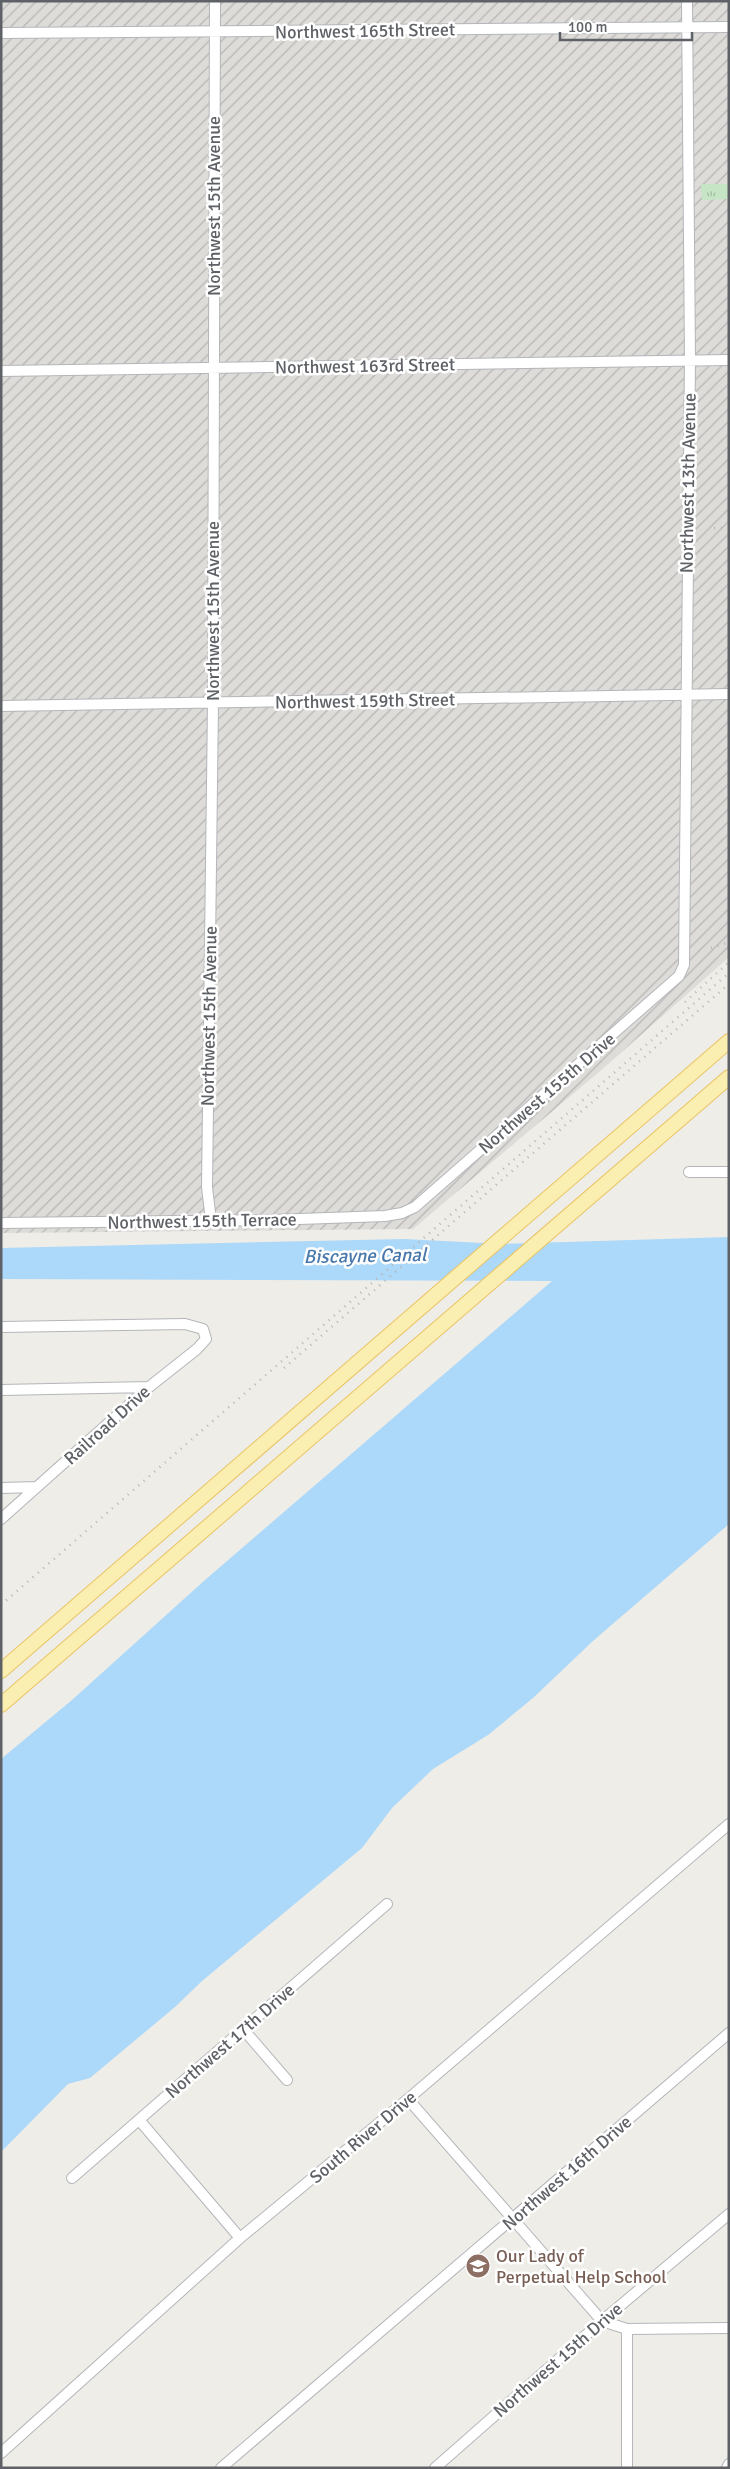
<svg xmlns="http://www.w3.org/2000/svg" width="730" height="2469" viewBox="0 0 730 2469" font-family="Signika,sans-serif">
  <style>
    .industrial { fill: url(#industrial-furrows) }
    .grass { fill: url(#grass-tufts) }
    .water { fill: #acd8fa }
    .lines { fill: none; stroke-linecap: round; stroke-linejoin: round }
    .minor-casing { stroke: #b4b6ba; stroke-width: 12 }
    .major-casing { stroke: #e9c465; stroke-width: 16 }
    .minor { stroke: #fff; stroke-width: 10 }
    .major { stroke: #faeeb0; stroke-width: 14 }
    .rail { stroke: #b4b5b6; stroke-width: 2.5; stroke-dasharray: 1 6; stroke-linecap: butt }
    .labels { text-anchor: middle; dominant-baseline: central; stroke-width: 5; stroke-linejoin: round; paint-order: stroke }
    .street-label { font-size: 18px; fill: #5e6166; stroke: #fff }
    .education-label { font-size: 18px; fill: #785e54; stroke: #fff; text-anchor: start }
    .water-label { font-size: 19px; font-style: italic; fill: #4979ac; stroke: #fff }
  </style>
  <defs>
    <pattern id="industrial-furrows" width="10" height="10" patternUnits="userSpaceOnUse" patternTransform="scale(1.25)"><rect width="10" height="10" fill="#dedcd9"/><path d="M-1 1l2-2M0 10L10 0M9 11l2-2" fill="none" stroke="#b7b6b4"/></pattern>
    <pattern id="grass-tufts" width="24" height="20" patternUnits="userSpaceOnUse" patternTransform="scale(1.25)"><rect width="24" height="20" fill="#c5e5c5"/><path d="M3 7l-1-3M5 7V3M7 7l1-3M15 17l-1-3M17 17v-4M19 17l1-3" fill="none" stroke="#a3bda4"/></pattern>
  </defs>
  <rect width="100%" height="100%" fill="#efede7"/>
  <!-- industrial -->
  <path class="industrial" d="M 1,1 L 729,1 L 729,957 L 606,1066 L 413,1229 L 1,1233 Z"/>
  <!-- grass -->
  <path class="grass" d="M 701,184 L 729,184 L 729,199 L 702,200 Z"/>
  <!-- water -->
  <path class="water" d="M 729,1237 L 729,1524 L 594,1640 L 533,1698 L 488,1735 L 433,1769 L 392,1808 L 362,1848 L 202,1981 L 175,2007 L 90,2078 L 68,2084 L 1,2152 L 1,1759 L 72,1700 L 205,1580 L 552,1281 L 1,1279 L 1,1248 L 404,1239 L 502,1244 Z"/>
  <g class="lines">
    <defs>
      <path id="minor" d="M 1,33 L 729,27
        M 1,371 L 729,360
        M 1,706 L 729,694
        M 689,1172 L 729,1172
        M 211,1221 L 207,1187 L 213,703 L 215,1
        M 1,1223 L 271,1220 L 385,1216 L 402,1213 L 415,1207 L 679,976 L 684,965 L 690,360 L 687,1
        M 1,1327 L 185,1324 L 203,1329 L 206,1339 L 197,1349 L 149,1387 L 1,1519
        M 1,1390 L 149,1387
        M 1,1488 L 37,1487
        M 243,2029 L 287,2080
        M 408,2099 L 602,2321 L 627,2329 L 729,2328
        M 140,2121 L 240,2238
        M 72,2178 L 387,1904
        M 627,2329 L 627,2468
        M 1,2453 L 240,2238 L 408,2099 L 729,1824
        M 221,2468 L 729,2033
        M 435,2468 L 602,2321 L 729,2214
        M 727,2468 L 729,2464"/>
      <path id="major" d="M 1,1671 L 729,1041
        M 1,1705 L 729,1077"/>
    </defs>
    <!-- minor casing -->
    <use href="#minor" class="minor-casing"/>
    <!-- major casing -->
    <use href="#major" class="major-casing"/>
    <!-- minor -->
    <use href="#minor" class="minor"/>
    <!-- major -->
    <use href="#major" class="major"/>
    <!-- rail -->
    <path class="rail" d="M 714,528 L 729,528
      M 711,948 L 729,942
      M 685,1002 L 729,962
      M 284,1368 L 729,984
      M 1,1605 L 729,973"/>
  </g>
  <!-- icons -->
  <defs>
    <symbol id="school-disc" viewBox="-11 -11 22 22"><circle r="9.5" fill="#8d6e63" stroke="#fff"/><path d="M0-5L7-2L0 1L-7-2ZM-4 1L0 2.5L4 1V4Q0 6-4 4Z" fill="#fff"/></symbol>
  </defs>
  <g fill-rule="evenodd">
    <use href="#school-disc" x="464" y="2252" width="28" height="28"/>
  </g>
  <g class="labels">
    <!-- street labels -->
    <g class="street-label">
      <text transform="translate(365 31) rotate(-1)">Northwest 165th Street</text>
      <text transform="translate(214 206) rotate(-90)">Northwest 15th Avenue</text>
      <text transform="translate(365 366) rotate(-1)">Northwest 163rd Street</text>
      <text transform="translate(688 483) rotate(-89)">Northwest 13th Avenue</text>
      <text transform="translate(213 611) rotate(-90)">Northwest 15th Avenue</text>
      <text transform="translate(365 701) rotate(-1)">Northwest 159th Street</text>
      <text transform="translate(209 1016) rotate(-89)">Northwest 15th Avenue</text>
      <text transform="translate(547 1093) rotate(-41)">Northwest 155th Drive</text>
      <text transform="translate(202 1221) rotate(-1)">Northwest 155th Terrace</text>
      <text transform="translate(107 1425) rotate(-42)">Railroad Drive</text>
      <text transform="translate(230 2041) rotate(-41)">Northwest 17th Drive</text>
      <text transform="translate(363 2137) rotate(-40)">South River Drive</text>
      <text transform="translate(567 2173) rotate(-41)">Northwest 16th Drive</text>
      <text transform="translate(558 2360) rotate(-41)">Northwest 15th Drive</text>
    </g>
    <!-- education labels -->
    <g class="education-label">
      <text x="496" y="2256">Our Lady of<tspan x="496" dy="21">Perpetual Help School</tspan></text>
    </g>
    <!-- water labels -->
    <g class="water-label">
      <text transform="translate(365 1256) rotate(-1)">Biscayne Canal</text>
    </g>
  </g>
  <!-- border -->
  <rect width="730" height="2469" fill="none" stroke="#5e6166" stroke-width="5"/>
  <!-- scale -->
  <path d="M560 32v8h132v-8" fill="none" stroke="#5e6166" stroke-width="2.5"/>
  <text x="568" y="32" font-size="15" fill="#5e6166" stroke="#ffffff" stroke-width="4" paint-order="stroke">100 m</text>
</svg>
